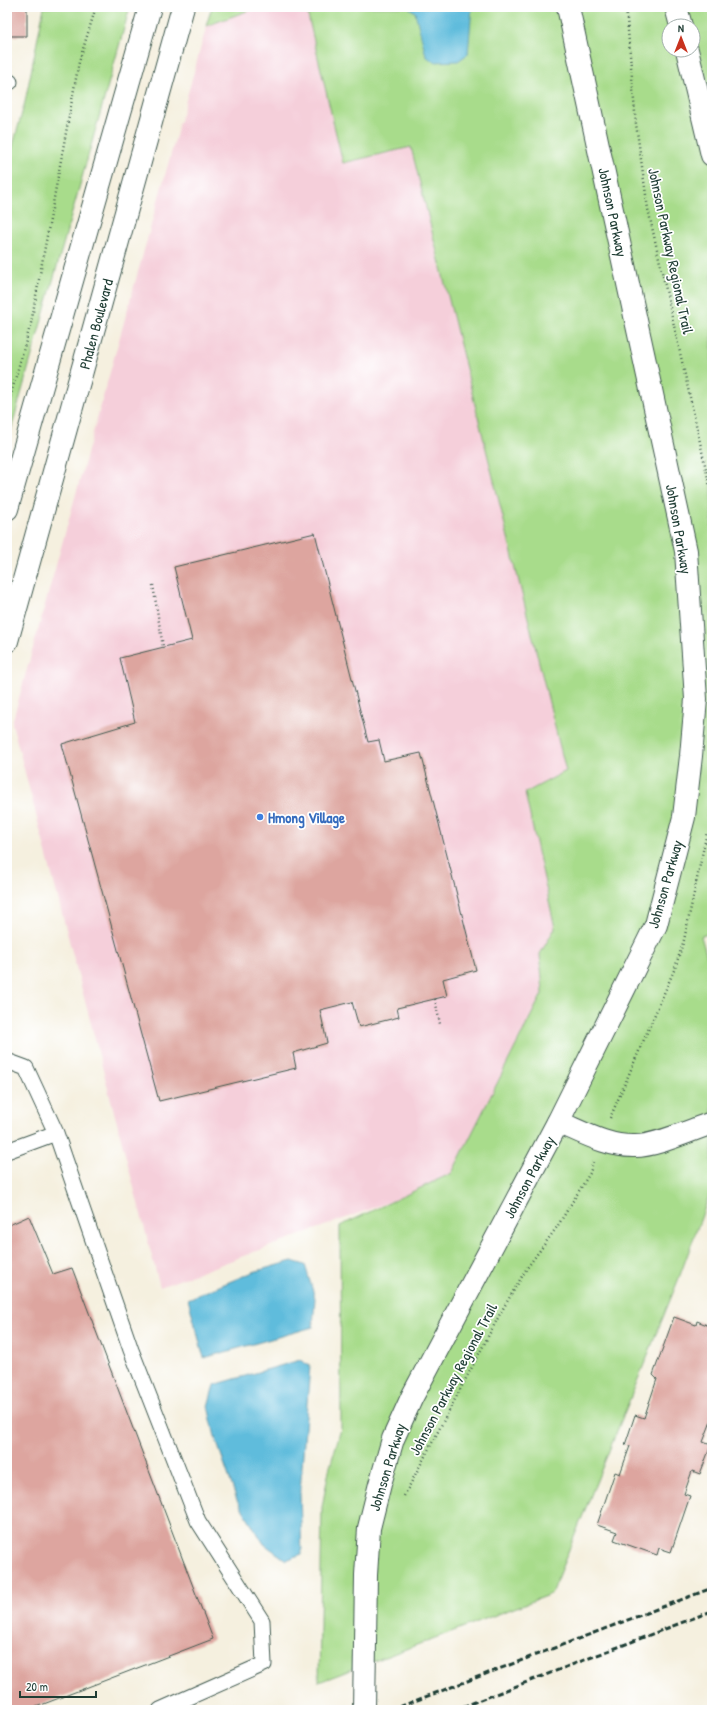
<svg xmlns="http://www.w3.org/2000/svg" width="719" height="1717" viewBox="0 0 719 1717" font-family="'Patrick Hand',sans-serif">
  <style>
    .built { fill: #f5cfda }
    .green { fill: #a8dc8b; stroke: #648c60; fill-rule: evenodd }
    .water { fill: #5ebcdc; stroke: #3e7c88 }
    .building { fill: #dda59f }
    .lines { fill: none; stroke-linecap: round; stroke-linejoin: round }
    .service-casing { stroke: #3f584e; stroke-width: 17 }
    .minor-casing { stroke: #3f584e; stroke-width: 24 }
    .tertiary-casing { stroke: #3f584e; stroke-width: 24 }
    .secondary-casing { stroke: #3f584e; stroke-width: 24 }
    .path { stroke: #3f584e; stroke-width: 2.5; stroke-dasharray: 1 3; stroke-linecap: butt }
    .service { stroke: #fff; stroke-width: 15 }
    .minor { stroke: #fff; stroke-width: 22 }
    .tertiary { stroke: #fff; stroke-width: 22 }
    .secondary { stroke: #fff; stroke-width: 22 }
    .rail { stroke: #1f3d34; stroke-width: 3; stroke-dasharray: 6 3; stroke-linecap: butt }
    .shop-dot { fill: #3f7fe0; stroke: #fff; stroke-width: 1.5 }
    .labels { text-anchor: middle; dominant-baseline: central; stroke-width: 3.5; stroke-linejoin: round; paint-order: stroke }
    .street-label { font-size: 15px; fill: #1f3d34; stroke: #fff }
    .shop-label { font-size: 15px; font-weight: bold; fill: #366cbe; stroke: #fff; text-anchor: start }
  </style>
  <rect width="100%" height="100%" fill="#fff"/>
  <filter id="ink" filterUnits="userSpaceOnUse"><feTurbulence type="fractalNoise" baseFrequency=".025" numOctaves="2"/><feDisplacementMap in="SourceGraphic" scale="8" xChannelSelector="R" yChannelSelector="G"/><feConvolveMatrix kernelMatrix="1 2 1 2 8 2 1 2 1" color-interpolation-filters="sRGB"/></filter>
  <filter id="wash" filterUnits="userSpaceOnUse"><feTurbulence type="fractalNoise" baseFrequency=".012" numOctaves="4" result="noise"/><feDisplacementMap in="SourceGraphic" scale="16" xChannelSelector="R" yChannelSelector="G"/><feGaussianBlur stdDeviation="0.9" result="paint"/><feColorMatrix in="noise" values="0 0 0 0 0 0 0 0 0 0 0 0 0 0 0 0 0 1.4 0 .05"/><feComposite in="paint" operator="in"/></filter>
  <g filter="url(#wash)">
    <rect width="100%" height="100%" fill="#f5f0df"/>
    <!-- built -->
    <path class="built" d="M 212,7 L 534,7 L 667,648 L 499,1161 L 160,1287 L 12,723 Z"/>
    <!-- green -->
    <path class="green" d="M 44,7 L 130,7 L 7,444 L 7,167 L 25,102 Z
      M 212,7 L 258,7 L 206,26 Z
      M 306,7 L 712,7 L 712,933 L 701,936 L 712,974 L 712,1188 L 679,1278 L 551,1594 L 319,1682 L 322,1507 L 329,1470 L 341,1429 L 340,1226 L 452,1173 L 543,992 L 540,954 L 555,928 L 525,793 L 566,771 L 411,147 L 343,163 ZM 669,26 L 693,26 L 693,50 L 669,50 Z"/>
    <!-- water -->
    <path class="water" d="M 408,7 L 472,7 L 468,54 L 458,61 L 434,62 L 426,56 L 415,12 Z
      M 292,1261 L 305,1265 L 315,1298 L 313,1327 L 204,1358 L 188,1299 L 253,1272 Z
      M 300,1360 L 310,1366 L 300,1492 L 302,1554 L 286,1560 L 264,1544 L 237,1500 L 215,1437 L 208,1406 L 214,1385 Z"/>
    <g id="blocks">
      <!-- building -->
      <path class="building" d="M 7,7 L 27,7 L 27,36 L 7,36 Z
        M 315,533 L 368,742 L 379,740 L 384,761 L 421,753 L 476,970 L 443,979 L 447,996 L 397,1008 L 399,1017 L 359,1027 L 352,1002 L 320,1010 L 327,1043 L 293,1053 L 296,1068 L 159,1101 L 62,744 L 135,722 L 120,658 L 192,640 L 174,567 Z
        M 29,1216 L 53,1274 L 72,1268 L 213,1639 L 28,1710 L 7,1710 L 7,1226 Z
        M 674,1317 L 696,1325 L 697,1321 L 712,1327 L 712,1419 L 703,1442 L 711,1445 L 700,1474 L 692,1471 L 684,1494 L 690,1496 L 671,1552 L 659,1548 L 657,1555 L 614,1540 L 617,1532 L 597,1525 L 615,1472 L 620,1474 L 630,1446 L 625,1445 L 635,1415 L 644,1418 L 657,1379 L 653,1375 Z"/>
    </g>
  </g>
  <g filter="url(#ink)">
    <use href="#blocks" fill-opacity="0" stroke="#3f584e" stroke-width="1"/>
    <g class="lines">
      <defs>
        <path id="service" d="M 7,82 L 10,82
          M 7,1061 L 26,1068 L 56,1133 L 131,1350 L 198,1521 L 262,1621 L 264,1664 L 160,1710
          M 7,1151 L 56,1133"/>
        <path id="minor" d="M 676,7 L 681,26
          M 687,50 L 712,155
          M 558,1122 C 582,1132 608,1147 635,1146 C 656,1146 691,1130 712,1123"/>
        <path id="tertiary" d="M 364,1710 L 366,1575 L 369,1528 L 380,1484 L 393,1439 L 412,1397 L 558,1122 L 656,925 L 684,817 L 691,756 L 696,699 L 686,551 L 568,7"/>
        <path id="secondary" d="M 7,509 L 150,7
          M 7,641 L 183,7"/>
      </defs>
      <!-- service casing -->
      <use href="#service" class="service-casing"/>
      <!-- minor casing -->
      <use href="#minor" class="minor-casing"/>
      <!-- tertiary casing -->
      <use href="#tertiary" class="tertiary-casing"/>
      <!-- secondary casing -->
      <use href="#secondary" class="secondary-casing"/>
      <!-- path -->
      <path class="path" d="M 626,7 L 636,124 L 648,209 L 712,496
        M 7,408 L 31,323 L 79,62 L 96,7
        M 153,585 L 163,647
        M 710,818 L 712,809
        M 435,999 L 440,1024
        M 610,1118 L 675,968 L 684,940 L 707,832
        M 404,1496 L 501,1312 L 527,1268 L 557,1227 L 590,1173 L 593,1162"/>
      <!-- service -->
      <use href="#service" class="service"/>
      <!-- minor -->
      <use href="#minor" class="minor"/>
      <!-- tertiary -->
      <use href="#tertiary" class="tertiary"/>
      <!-- secondary -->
      <use href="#secondary" class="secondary"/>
      <!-- rail -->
      <path class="rail" d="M 391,1710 L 712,1588
        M 454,1710 L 712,1611"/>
    </g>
  </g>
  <!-- markers -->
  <circle class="shop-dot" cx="260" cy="817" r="4"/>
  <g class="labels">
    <!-- street labels -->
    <g class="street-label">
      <text transform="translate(613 212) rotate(78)">Johnson Parkway</text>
      <text transform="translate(671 251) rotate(78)">Johnson Parkway Regional Trail</text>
      <text transform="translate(96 324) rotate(-75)">Phalen Boulevard</text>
      <text transform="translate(679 529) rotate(80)">Johnson Parkway</text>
      <text transform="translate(665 884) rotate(-74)">Johnson Parkway</text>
      <text transform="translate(529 1177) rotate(-62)">Johnson Parkway</text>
      <text transform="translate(453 1379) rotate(-62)">Johnson Parkway Regional Trail</text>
      <text transform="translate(387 1467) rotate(-73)">Johnson Parkway</text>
    </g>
    <!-- shop labels -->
    <g class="shop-label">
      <text x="268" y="817">Hmong Village</text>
    </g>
  </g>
  <!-- margin -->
  <rect width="719" height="1717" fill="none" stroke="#fff" stroke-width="24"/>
  <!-- north arrow -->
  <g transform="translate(681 38)"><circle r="19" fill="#ffffff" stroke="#a5b1ae"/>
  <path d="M0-3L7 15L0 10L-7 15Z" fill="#c8321e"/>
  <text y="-6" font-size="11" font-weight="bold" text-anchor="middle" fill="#1f3d34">N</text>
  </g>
  <!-- scale -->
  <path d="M20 1691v6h76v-6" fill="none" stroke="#1f3d34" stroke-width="2"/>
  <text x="26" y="1691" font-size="12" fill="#1f3d34" stroke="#ffffff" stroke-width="3" paint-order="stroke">20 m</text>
</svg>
